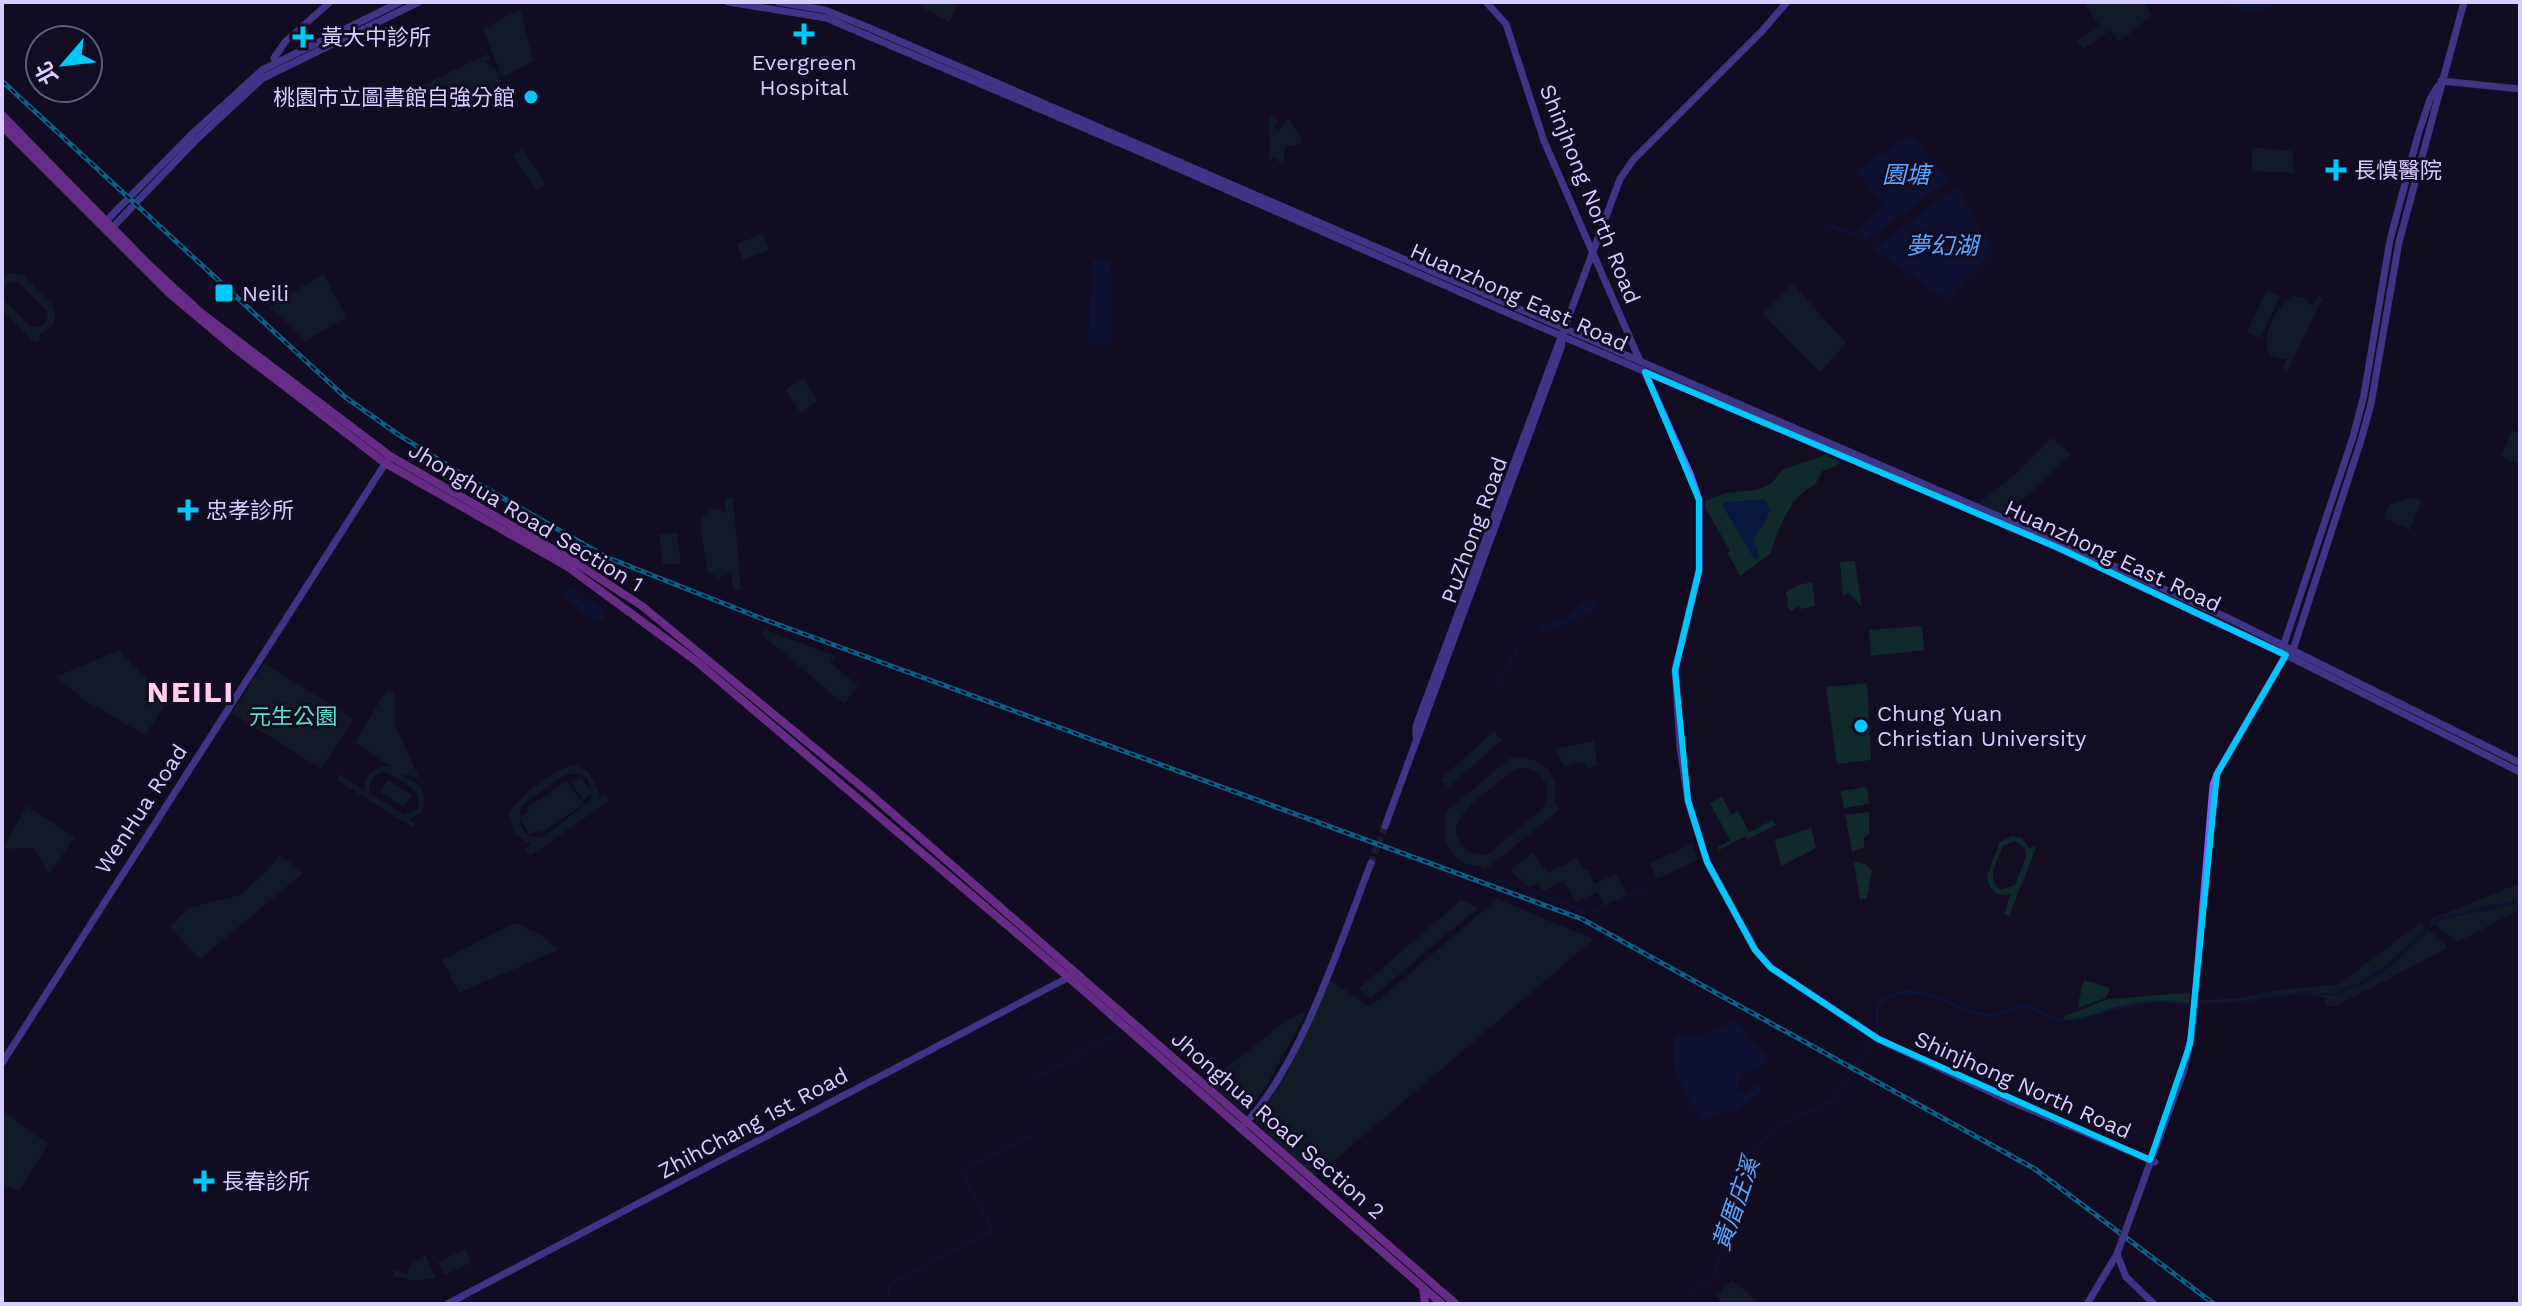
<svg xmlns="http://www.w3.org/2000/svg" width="2522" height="1306" viewBox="0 0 2522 1306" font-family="'Work Sans','Noto Sans TC',sans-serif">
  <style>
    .green { fill: #102a2c; fill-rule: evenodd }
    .water { fill: #09173f }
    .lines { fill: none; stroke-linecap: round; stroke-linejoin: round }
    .stream { stroke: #09173f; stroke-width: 2 }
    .secondary-tunnel { stroke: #302a43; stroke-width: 7; stroke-dasharray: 7 3.5; stroke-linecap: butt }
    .secondary { stroke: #7764ff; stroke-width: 7 }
    .primary { stroke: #cf54ff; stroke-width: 8 }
    .rail-casing { stroke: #00c8f8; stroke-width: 5 }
    .rail { stroke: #120d22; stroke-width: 2; stroke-dasharray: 6; stroke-linecap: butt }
    .secondary-bridge { stroke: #7764ff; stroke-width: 7 }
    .marked { fill: none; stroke: #00c8f8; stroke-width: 6; stroke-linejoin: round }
    .poi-dot { fill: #00c8f8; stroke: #120d22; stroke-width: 3 }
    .labels { text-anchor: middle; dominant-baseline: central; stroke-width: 6; stroke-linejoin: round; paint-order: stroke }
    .poi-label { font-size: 22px; fill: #d8cdff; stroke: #120d22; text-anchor: start }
    .street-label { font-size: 22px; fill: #d8cdff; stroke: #120d22 }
    .park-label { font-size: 22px; fill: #58e0cb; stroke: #120d22 }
    .water-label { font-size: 24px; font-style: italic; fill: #5ba4ff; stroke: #120d22 }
    .district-label { font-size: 30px; font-weight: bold; letter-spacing: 2px; fill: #ffcfe9; stroke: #120d22 }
  </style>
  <rect width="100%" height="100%" fill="#120d22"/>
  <!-- green -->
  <path class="green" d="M 913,2 L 959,2 L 949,22 Z
    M 2083,2 L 2145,2 L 2144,4 L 2152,15 L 2119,42 L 2110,30 L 2084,49 L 2077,41 L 2099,25 Z
    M 520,9 L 533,61 L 502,78 L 483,29 Z
    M 488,54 L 491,58 L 485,62 C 525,82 476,106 455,112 L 439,102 L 437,86 L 422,93 L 419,87 Z
    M 1270,115 L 1278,121 L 1275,127 L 1279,130 L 1288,117 L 1303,142 L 1298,145 L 1285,147 L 1283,162 L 1277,161 L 1276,158 L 1268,159 C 1274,144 1265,129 1270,115 Z
    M 2255,148 L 2292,151 L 2295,173 L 2252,171 L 2252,150 Z
    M 522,149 L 546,184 L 537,191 L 513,155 Z
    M 763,234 L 769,250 L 743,260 L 737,244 Z
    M 9,273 L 23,275 L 53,306 L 55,312 L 53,325 L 38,335 L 41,339 L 36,344 L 2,310 L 2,298 L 30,327 L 42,326 L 47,320 L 48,313 L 18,282 L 9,282 L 2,290 L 2,277 Z
    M 323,274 L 346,317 L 306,341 L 269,307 Z
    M 1793,284 L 1846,343 L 1820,372 L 1763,314 Z
    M 2267,290 L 2280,297 L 2260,338 L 2247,332 Z
    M 2292,296 L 2303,297 L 2312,306 L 2318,296 L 2323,298 L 2288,370 L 2283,368 L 2287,359 C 2248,361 2273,307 2292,296 Z
    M 803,378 L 818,401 L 801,413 L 785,390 Z
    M 2512,430 L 2520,434 L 2520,458 L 2517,464 L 2501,456 Z
    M 2051,438 L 2071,454 C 2050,475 2027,500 2000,514 L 1978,503 L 2017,473 Z
    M 1825,455 L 1839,461 L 1838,465 L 1822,471 C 1814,490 1814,483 1801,494 C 1789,504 1774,537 1771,553 L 1740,576 L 1728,553 L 1730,551 L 1705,507 L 1705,501 L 1725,493 L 1757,490 L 1772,483 L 1782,470 Z
    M 733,497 L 741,589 L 734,590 L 731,573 L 719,578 L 707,571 L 700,524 C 702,515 707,511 716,508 L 726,513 L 725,498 Z
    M 2411,497 L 2422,501 L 2410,530 L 2384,518 L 2389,505 Z
    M 677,533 L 681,563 L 663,565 L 659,535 Z
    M 1855,561 L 1862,607 L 1848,592 L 1843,596 L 1840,562 Z
    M 1812,582 L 1815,606 L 1800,609 L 1799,606 L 1791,611 L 1787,606 L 1788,600 L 1786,592 L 1799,585 Z
    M 1922,626 L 1924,650 L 1871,656 L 1869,630 Z
    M 766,630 L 835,656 L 830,662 L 858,686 L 844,704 L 761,634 Z
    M 119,650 L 148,680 L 166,704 L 145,735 L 86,701 L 56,677 Z
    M 264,663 L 354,719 L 321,769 L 232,713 Z
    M 1867,683 L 1871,760 L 1837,764 L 1826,687 Z
    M 388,688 L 395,695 L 395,724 L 419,778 L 400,773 L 422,788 L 425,803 L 421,812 L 409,819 L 415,823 L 412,827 L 337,780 L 340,774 L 365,791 C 364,775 373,767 389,766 L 355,742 ZM 384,771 C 398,780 424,789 418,809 L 404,815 L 371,794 L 369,787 L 373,776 Z
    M 1494,731 L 1502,740 L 1448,787 L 1441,779 Z
    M 1594,741 L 1597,764 L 1589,769 L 1582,762 L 1564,767 L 1555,749 Z
    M 1520,757 C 1545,761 1562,775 1553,802 L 1560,809 L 1485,870 C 1479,864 1476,867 1468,864 C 1444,856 1442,832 1447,811 L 1509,759 ZM 1522,768 C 1546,770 1552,789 1543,808 L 1491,852 L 1484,855 C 1472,854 1464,850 1458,839 C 1445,816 1498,784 1514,770 Z
    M 574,765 L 588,771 L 599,792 L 598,798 L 605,793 L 610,800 L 530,856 L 525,849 L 531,845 L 514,833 L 509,813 C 518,796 554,770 574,765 ZM 566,774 L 577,774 L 588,779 L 591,792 L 581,776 L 571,783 L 583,800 L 591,793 L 591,800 L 543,837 C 522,840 514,821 523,804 Z
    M 388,780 L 412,795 L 404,807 L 380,792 Z
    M 567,781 L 584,804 L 542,832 L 539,829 L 530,835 L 519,818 L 529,812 L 527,808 Z
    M 1867,787 L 1869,804 L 1844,808 L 1841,791 Z
    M 1722,797 L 1731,814 L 1738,811 L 1749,832 L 1773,820 L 1776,825 L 1748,839 L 1746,836 L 1719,850 L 1718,847 L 1730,840 L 1710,803 Z
    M 27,806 L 75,837 L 49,874 L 34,848 L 2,849 Z
    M 1869,812 L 1869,834 L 1864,838 L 1864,847 L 1852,852 L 1845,815 Z
    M 1811,828 L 1816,848 L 1781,866 L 1775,840 Z
    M 2012,836 L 2022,838 L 2030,849 L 2032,846 L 2036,848 L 2009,916 L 2004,914 L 2011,894 C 1997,897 1989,891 1987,876 L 2000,842 ZM 2015,841 L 2025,848 L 2026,858 L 2015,885 L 2001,890 C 1985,879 1997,862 2003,846 Z
    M 1692,844 L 1698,860 L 1657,879 L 1650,863 Z
    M 1532,853 L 1548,873 L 1577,858 L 1584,870 L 1587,869 L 1595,884 L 1616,874 L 1627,895 L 1605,906 L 1597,892 L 1576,903 L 1564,880 L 1543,891 L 1537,883 L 1530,888 L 1510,870 Z
    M 280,855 L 303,873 L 200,959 L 170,927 L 189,908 L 240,895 L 265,873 Z
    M 1857,862 L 1865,864 L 1872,870 L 1867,898 L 1860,900 L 1854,863 Z
    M 2520,883 L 2520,909 L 2460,941 L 2456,941 L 2429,920 Z
    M 1497,899 L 1594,939 L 1315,1177 L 1256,1122 L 1291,1066 L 1330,980 L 1370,1007 Z
    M 1461,900 L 1478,908 L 1371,998 L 1358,989 Z
    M 515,923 L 541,935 L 558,950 L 459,993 L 442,960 Z
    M 2420,923 L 2447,945 L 2446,949 L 2336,1006 L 2327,1006 L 2324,998 L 2306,994 L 2305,991 L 2260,999 L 2200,1004 L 2200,1000 L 2234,999 L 2272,991 L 2339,984 Z
    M 2084,980 L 2110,988 L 2106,998 L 2077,1008 Z
    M 2187,993 L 2190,994 L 2189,1004 C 2142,998 2112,1012 2067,1021 L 2063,1017 L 2108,999 Z
    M 1307,1011 L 1266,1087 L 1248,1111 L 1243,1111 L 1208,1082 L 1287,1020 Z
    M 2,1110 L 48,1144 L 19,1191 L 2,1185 Z
    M 465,1249 L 472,1262 L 445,1275 L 438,1262 Z
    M 425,1255 L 436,1278 L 415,1281 L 393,1276 L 395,1270 L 407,1274 L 411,1264 Z
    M 1732,1280 L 1761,1304 L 1722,1304 L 1717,1296 Z"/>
  <!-- water -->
  <path class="water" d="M 2215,2 L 2283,2 C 2273,8 2264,7 2254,13 Z
    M 1910,136 L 1950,180 L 1865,241 L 1827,226 L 1831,223 L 1857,233 L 1885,204 L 1856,171 Z
    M 1956,187 L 1994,250 L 1946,299 L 1874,249 Z
    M 1093,260 L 1111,261 L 1112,345 L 1088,344 Z
    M 1765,499 L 1770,510 L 1766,521 L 1754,539 L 1759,558 L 1755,560 L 1722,505 L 1727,502 Z
    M 569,586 L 574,587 L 577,597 L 582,602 L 589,599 C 597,604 608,607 603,619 L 599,621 L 588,617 L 566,596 L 564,593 Z
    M 1586,599 L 1592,601 L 1595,607 L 1591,612 L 1547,633 L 1538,630 L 1542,625 L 1566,619 Z
    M 2520,899 L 2520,902 L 2514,904 L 2439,920 L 2390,967 L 2364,984 L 2335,995 L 2302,994 L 2261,1001 L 2198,1005 L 2198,1001 L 2225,1003 L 2302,992 L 2334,994 L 2362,981 L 2388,964 L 2437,918 Z
    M 1735,1021 L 1745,1029 L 1750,1041 L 1770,1058 L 1761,1066 L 1743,1073 L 1736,1090 L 1745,1094 L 1760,1084 L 1764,1088 L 1736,1112 L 1721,1111 L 1702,1121 L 1675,1071 L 1673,1041 L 1679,1036 L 1701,1035 Z"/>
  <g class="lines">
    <!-- stream -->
    <path class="stream" d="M 1532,633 L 1538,630
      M 1494,688 L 1520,645
      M 1494,882 L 1495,880 L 1502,880 L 1589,913 L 1646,887
      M 2229,1003 L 2251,1000
      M 1877,1035 L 1877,1007 C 1907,971 1949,1009 1986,1015 C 2000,1017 2014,1006 2028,1005 C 2072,1037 2090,1010 2135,1004 C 2154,1001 2172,1002 2191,1004
      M 1035,1078 L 1121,1032
      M 893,1304 L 888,1293 L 891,1283 L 993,1230 L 961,1171 L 1034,1134
      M 1674,1304 L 1710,1281 L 1723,1250 L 1732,1198 L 1749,1153 L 1784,1123 L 1830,1102 L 1845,1085 L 1874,1040"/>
    <!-- secondary-tunnel -->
    <path class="secondary-tunnel" d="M 1371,863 L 1385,826"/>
    <!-- secondary -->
    <path class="secondary" d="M 728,2 L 826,18 L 1152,157 L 1510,314 L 2059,548 L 2286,655 L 2520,772
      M 778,2 L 825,10 L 865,26 L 2116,567 L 2230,619 L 2520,763
      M 1486,2 L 1506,24 L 1544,141 L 1640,361
      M 277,63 L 274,58 L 285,42 L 330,2
      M 2441,81 L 2520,89
      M 103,224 L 193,133 L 262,70 L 400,2
      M 110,230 L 194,142 L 263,78 L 419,2
      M 1645,373 L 1691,476 L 1699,500 L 1699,570 L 1675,670 L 1680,747 L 1688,801 L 1707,862 L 1755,950 L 1771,968 L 1878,1039 L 2010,1101 L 2155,1162
      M 2283,647 L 2353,437 L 2364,395 L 2390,240 L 2418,135 L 2430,99 L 2438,86
      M 1416,736 L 1416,726 L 1620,179 L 1633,160 L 1763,30 L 1787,2
      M 1385,826 L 1562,345 L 1561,338
      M 2,1063 L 390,456
      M 2165,1122 L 2183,1073 L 2192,1034 L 2213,785 L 2217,774 L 2286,655 L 2293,650 L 2361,440 L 2371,404 L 2399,242 L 2464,2
      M 1241,1128 C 1300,1069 1340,943 1371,863
      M 2117,1254 L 2126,1277 L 2154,1304
      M 447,1304 L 1071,976
      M 2087,1304 L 2117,1254"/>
    <!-- primary -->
    <path class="primary" d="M 2,115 L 149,265 L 200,312 L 390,456 L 570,559 L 642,606 L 868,792 L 1456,1304
      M 2,126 L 170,294 L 232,346 L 385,463 L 568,567 L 696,661 L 1068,977 L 1442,1304
      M 1423,1288 L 1425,1304"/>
    <defs>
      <path id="rail" d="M 2,81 L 345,397 L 399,435 L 468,478 L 606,557 L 763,619 L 1582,919 L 2035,1169 L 2214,1304"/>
    </defs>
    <!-- rail casing -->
    <use href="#rail" class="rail-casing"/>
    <!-- rail -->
    <use href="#rail" class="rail"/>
    <!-- secondary-bridge -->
    <path class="secondary-bridge" d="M 2117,1254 L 2165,1122"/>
  </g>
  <!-- marked area -->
  <path d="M0 0H2522V1306H0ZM 1645,372 L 2059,548 L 2286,655 L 2217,774 L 2190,1044 L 2150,1160 L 1878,1039 L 1771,968 L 1755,950 L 1707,862 L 1688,801 L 1675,670 L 1699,570 L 1699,500 Z" fill="#120d22" fill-opacity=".55" fill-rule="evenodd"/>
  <path class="marked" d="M 1645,372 L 2059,548 L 2286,655 L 2217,774 L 2190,1044 L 2150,1160 L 1878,1039 L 1771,968 L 1755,950 L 1707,862 L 1688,801 L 1675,670 L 1699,570 L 1699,500 Z"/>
  <!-- markers -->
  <g class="poi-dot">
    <path d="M800 22h8v8h8v8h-8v8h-8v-8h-8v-8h8z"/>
    <path d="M299 25h8v8h8v8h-8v8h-8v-8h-8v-8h8z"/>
    <circle cx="531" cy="97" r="8"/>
    <path d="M2332 158h8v8h8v8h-8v8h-8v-8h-8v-8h8z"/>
    <rect x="214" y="283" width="20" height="20" rx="4"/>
    <path d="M184 498h8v8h8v8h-8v8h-8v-8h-8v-8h8z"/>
    <circle cx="1861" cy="726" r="8"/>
    <path d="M200 1169h8v8h8v8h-8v8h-8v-8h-8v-8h8z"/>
  </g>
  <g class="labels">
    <!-- poi labels -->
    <g class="poi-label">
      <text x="321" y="37">黃大中診所</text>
      <text x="804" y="62" text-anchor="middle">Evergreen<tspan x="804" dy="25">Hospital</tspan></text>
      <text x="515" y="97" text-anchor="end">桃園市立圖書館自強分館</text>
      <text x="2354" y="170">長慎醫院</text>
      <text x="242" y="293">Neili</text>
      <text x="206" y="510">忠孝診所</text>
      <text x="1877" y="713">Chung Yuan<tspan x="1877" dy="25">Christian University</tspan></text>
      <text x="222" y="1181">長春診所</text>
    </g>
    <!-- street labels -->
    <g class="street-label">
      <text transform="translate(1590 194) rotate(68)">Shinjhong North Road</text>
      <text transform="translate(1519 297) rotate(24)">Huanzhong East Road</text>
      <text transform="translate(526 517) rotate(31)">Jhonghua Road Section 1</text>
      <text transform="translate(1474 530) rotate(-70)">PuZhong Road</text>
      <text transform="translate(2113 556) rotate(25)">Huanzhong East Road</text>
      <text transform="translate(141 809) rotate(-57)">WenHua Road</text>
      <text transform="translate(2023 1085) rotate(24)">Shinjhong North Road</text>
      <text transform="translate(753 1123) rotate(-28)">ZhihChang 1st Road</text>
      <text transform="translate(1278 1125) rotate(41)">Jhonghua Road Section 2</text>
    </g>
    <!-- park labels -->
    <g class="park-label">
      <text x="293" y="716">元生公園</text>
    </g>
    <!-- water labels -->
    <g class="water-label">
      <text x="1906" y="175">園塘</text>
      <text x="1942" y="246">夢幻湖</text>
      <text transform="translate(1736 1204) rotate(-71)">黃厝庄溪</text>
    </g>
    <!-- district labels -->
    <g class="district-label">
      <text x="191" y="691">NEILI</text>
    </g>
  </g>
  <!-- border -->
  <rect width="2522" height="1306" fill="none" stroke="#d8cdff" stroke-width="8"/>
  <!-- north arrow -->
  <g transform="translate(64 64) rotate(242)"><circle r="38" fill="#120d22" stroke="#615a7a" stroke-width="2"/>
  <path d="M0-6L14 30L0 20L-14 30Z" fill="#00c8f8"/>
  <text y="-12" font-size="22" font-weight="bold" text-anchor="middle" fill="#d8cdff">北</text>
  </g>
</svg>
